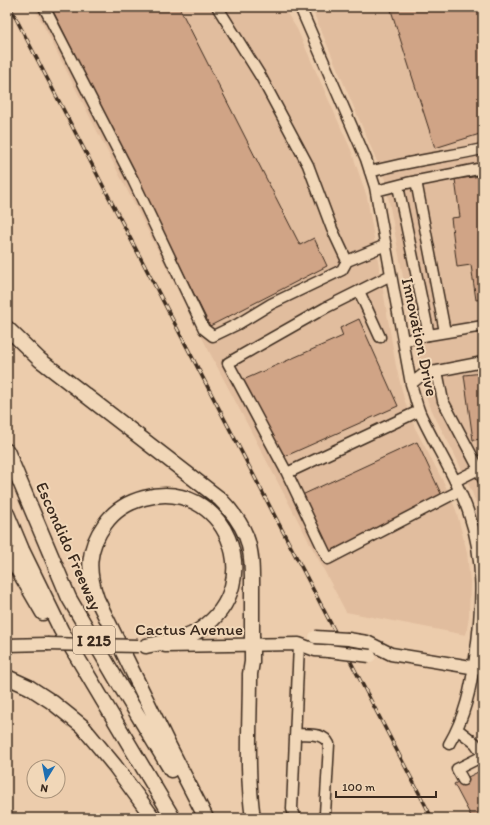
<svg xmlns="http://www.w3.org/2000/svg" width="490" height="825" viewBox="0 0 490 825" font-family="Itim,sans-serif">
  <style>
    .built { fill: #e1bd9e }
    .building { fill: #d0a486; stroke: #3b2a1e }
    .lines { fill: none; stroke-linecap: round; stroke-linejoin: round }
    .minor-casing { stroke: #3b2a1e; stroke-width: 13 }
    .major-casing { stroke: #3b2a1e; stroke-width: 15 }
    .highway-casing { stroke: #3b2a1e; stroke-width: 17 }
    .minor { stroke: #f1d7b8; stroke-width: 10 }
    .major { stroke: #f1d7b8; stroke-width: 12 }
    .highway { stroke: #f1d7b8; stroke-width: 14 }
    .rail-casing { stroke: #3b2a1e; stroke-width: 3.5 }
    .rail { stroke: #f1d7b8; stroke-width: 2; stroke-dasharray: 6; stroke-linecap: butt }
    .major-bridge-casing { stroke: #3b2a1e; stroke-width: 15; stroke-linecap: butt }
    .major-bridge { stroke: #f1d7b8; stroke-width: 12 }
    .labels { text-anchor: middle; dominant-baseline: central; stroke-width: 4; stroke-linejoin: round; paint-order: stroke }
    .shield { fill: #f1d7b8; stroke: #725e4c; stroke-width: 1 }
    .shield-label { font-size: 16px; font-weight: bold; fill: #3b2a1e }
    .street-label { font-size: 17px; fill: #3b2a1e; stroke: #f1d7b8 }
  </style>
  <rect width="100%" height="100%" fill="#ecccac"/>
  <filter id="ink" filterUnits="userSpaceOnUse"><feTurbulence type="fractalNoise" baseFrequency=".025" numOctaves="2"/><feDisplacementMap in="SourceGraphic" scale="8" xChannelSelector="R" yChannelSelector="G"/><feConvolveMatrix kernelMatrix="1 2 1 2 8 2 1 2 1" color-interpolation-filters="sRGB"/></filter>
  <g filter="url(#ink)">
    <!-- built -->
    <path class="built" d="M 34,7 L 283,7 L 297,29 L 351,150 L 367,197 L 396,366 L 404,399 L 415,428 L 445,485 L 456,510 L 467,552 L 470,582 L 469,616 L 466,635 L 346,612 L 211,355 Z
      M 311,7 L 483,7 L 483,523 L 472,492 L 454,453 L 436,419 L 425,395 L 385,180 Z"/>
    <!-- building -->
    <path class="building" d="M 51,7 L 179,7 L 300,245 L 314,238 L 327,266 L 210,326 Z
      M 390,7 L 483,7 L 483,133 L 435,148 Z
      M 483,176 L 483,299 L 476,300 L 471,265 L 457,267 L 451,218 L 460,217 L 455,179 Z
      M 359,319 L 398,406 L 279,459 L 243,380 L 343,336 L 340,328 Z
      M 483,373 L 483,442 L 483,439 L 473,440 L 464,375 Z
      M 417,442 L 443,498 L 328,552 L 302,495 Z
      M 482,770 L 483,818 L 472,818 L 454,784 Z"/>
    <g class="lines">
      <defs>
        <path id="minor" d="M 44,7 L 133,180 L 204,329 L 213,336 L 238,324 L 271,304 L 342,270 L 347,261 L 386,245
          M 300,7 L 366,159 L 375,187 L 411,384 C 414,393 416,403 420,413 C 435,446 456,477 468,511 C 485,560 482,607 475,658 C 471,688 465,717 449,744
          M 218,8 L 261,77 L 308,165 L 332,229 L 347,261
          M 370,172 C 407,161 446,157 483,149
          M 416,181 L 445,332
          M 398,186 L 429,335
          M 376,191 L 407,183 L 483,168
          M 391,275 L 325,308 L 228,363 L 287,473 L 419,411
          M 359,291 L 380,337
          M 403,341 L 429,335 L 483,326
          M 437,371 L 483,362
          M 411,384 L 426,372 L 437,371 L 443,401 L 479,469 L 455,481
          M 479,469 L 483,479
          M 287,473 L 328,559 L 459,491
          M 457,729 L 475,743 L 483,754
          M 296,734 C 308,735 323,732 329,744 L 325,814 L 322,818
          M 463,780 L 457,769 L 483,756
          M 296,818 L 292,809 L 299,644"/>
        <path id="major" d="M 348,639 L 367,642 L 391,654 L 483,669
          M 7,645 L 47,644
          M 165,646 L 299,644 L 315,650 L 328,651"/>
        <path id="highway" d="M 7,328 L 40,360 L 220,499 C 231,510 240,521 246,536 C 253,554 252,575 252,594 C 252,617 252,639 252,662 L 250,674 C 250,722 246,771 253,818
          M 7,451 L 69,598 L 115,677 L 171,770
          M 7,514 L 22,550 L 61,630 L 173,818
          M 7,551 L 43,613
          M 146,646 C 164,642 186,640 201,629 C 269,583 224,476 144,498 C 129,502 114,511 105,524 C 87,549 87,571 97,599 L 167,742 L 206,818
          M 7,677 L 29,687 L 52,702 L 82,726 L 115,766 L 153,818"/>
      </defs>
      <!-- minor casing -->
      <use href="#minor" class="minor-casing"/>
      <!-- major casing -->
      <use href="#major" class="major-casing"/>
      <!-- highway casing -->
      <use href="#highway" class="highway-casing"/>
      <!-- minor -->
      <use href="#minor" class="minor"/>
      <!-- major -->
      <use href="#major" class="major"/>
      <!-- highway -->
      <use href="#highway" class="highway"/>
      <defs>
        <path id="rail" d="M 10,7 L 432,818"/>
      </defs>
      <!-- rail casing -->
      <use href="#rail" class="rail-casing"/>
      <!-- rail -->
      <use href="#rail" class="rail"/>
      <defs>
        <path id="major-bridge" d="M 315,637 L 348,639
          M 47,644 L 138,646
          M 328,651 L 370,656"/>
      </defs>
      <!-- major-bridge casing -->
      <use href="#major-bridge" class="major-bridge-casing"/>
      <!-- major-bridge -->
      <use href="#major-bridge" class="major-bridge"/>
    </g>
  </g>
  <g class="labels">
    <!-- shield labels -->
    <rect class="shield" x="73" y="626" width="42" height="28" rx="3"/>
    <g class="shield-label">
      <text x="94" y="640">I 215</text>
    </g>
    <!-- street labels -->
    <g class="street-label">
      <text transform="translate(420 337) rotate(78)">Innovation Drive</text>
      <text transform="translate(69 546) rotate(66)">Escondido Freeway</text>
      <text x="189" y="629">Cactus Avenue</text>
    </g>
  </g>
  <!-- margin -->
  <rect width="490" height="825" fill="none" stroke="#f1d7b8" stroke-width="24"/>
  <rect x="12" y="12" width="466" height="801" fill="none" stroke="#3b2a1e" stroke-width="1.5" filter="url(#ink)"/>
  <!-- north arrow -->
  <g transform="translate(46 779) rotate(190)"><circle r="19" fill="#f1d7b8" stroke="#a8927a"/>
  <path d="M0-3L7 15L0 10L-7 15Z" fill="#1f6fb2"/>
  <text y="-6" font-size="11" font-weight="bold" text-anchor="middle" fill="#3b2a1e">N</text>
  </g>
  <!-- scale -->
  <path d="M336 791v6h100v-6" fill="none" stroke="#3b2a1e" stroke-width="2"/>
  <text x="342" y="791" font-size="12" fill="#3b2a1e" stroke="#f1d7b8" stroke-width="3" paint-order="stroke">100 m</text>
</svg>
